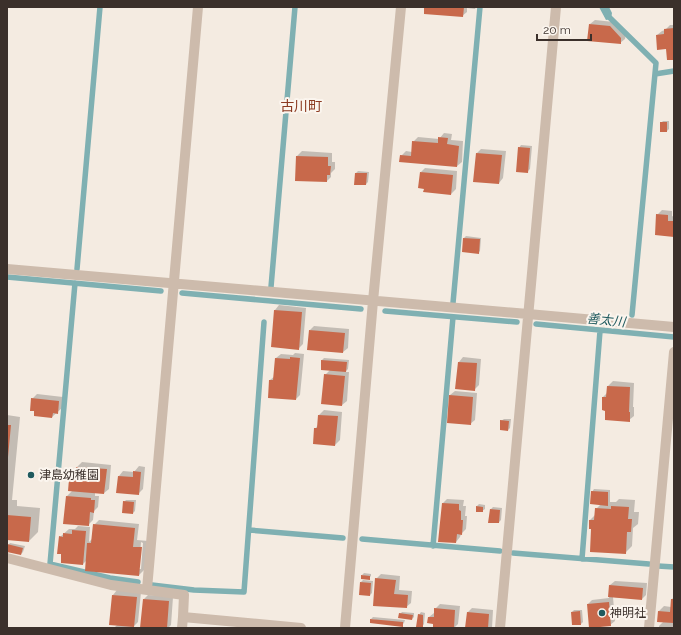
<svg xmlns="http://www.w3.org/2000/svg" width="681" height="635" viewBox="0 0 681 635" font-family="Raleway,'Noto Sans JP',sans-serif">
  <style>
    .water { fill: #7fb0b2 }
    .shadow { fill: #0003; fill-rule: evenodd }
    .lines { fill: none; stroke-linecap: round; stroke-linejoin: round }
    .stream { stroke: #7fb0b2; stroke-width: 5.5 }
    .building { fill: #c8694b }
    .street { stroke: #cdbbac; stroke-width: 10 }
    .poi-dot { fill: #1f5a5e; stroke: #fbf5ee; stroke-width: 1.5 }
    .labels { text-anchor: middle; dominant-baseline: central; stroke-width: 4; stroke-linejoin: round; paint-order: stroke }
    .poi-label { font-size: 12px; fill: #3b302b; stroke: #fbf5ee; text-anchor: start }
    .water-label { font-size: 13px; font-style: italic; fill: #1f5a5e; stroke: #fbf5ee }
    .quarter-label { font-size: 14px; fill: #8c3b22; stroke: #fbf5ee }
  </style>
  <rect width="100%" height="100%" fill="#f4ebe1"/>
  <!-- water -->
  <path class="water" d="M 599,7 L 609,7 L 612,13 L 611,19 L 606,20 Z"/>
  <!-- shadow -->
  <path class="shadow" d="M 425,7 L 476,7 L 475,9 L 467,8 L 467,12 L 462,16 Z
    M 595,20 L 614,22 L 626,34 L 625,39 L 620,43 L 590,24 Z
    M 670,25 L 674,25 L 674,59 L 657,35 L 662,31 L 665,30 Z
    M 663,121 L 669,121 L 669,129 L 667,131 L 661,123 Z
    M 444,133 L 452,134 L 451,140 L 463,141 L 462,162 L 457,166 L 400,161 L 401,156 L 406,151 L 412,152 L 413,142 L 418,137 L 439,139 Z
    M 521,145 L 532,146 L 530,169 L 527,172 L 519,148 Z
    M 481,149 L 506,151 L 503,178 L 499,183 L 477,153 Z
    M 302,151 L 332,153 L 332,162 L 335,162 L 335,169 L 331,173 L 331,177 L 327,181 L 297,156 Z
    M 425,168 L 457,171 L 456,189 L 451,194 L 421,172 Z
    M 358,171 L 369,172 L 368,182 L 366,184 L 356,173 Z
    M 662,210 L 672,211 L 672,216 L 674,217 L 674,236 L 657,215 Z
    M 466,236 L 481,238 L 480,251 L 478,253 L 464,238 Z
    M 279,305 L 306,308 L 303,344 L 298,349 L 272,346 L 275,310 Z
    M 314,326 L 349,329 L 348,348 L 343,352 L 310,330 Z
    M 295,353 L 304,354 L 300,395 L 296,399 L 270,380 L 275,376 L 276,358 L 281,354 L 293,355 Z
    M 463,357 L 481,359 L 479,385 L 475,389 L 459,362 Z
    M 324,358 L 349,360 L 348,369 L 345,372 L 349,372 L 347,401 L 342,405 L 325,375 L 330,370 L 322,369 L 322,360 Z
    M 613,381 L 634,383 L 633,407 L 634,407 L 634,416 L 629,420 L 606,410 L 603,397 L 607,393 L 608,386 Z
    M 455,391 L 477,393 L 475,420 L 470,424 L 450,395 Z
    M 37,394 L 63,397 L 62,408 L 52,417 L 32,399 Z
    M 324,410 L 342,412 L 340,440 L 335,445 L 315,429 L 318,425 L 319,415 Z
    M 7,415 L 20,417 L 12,500 L 17,500 L 17,506 L 40,508 L 38,532 L 29,541 L 7,539 Z
    M 504,419 L 511,419 L 510,428 L 508,430 L 501,421 Z
    M 82,462 L 111,465 L 109,489 L 104,493 L 95,493 L 95,496 L 99,496 L 98,507 L 94,511 L 93,520 L 88,525 L 67,496 L 72,491 L 70,480 L 75,475 L 76,475 L 77,467 Z
    M 139,466 L 145,467 L 143,489 L 138,494 L 119,476 L 123,471 L 134,472 Z
    M 594,489 L 610,490 L 610,502 L 616,502 L 619,499 L 635,500 L 634,512 L 639,512 L 638,524 L 633,528 L 632,546 L 625,553 L 592,528 L 590,520 L 596,514 L 596,509 L 601,504 L 592,492 Z
    M 447,499 L 464,500 L 463,506 L 466,506 L 465,516 L 467,516 L 466,529 L 461,534 L 460,537 L 456,542 L 443,503 Z
    M 126,500 L 136,500 L 135,511 L 133,513 L 124,502 Z
    M 479,504 L 485,505 L 485,509 L 482,511 L 477,506 Z
    M 493,507 L 502,508 L 501,520 L 499,522 L 491,509 Z
    M 99,520 L 139,524 L 137,540 L 148,541 L 146,568 L 139,575 L 87,560 L 83,564 L 60,537 L 69,529 L 75,529 L 78,526 L 90,527 L 89,542 L 93,538 L 94,525 ZM 141,542 L 143,543 L 141,569 L 139,569 Z
    M 10,543 L 25,546 L 23,552 L 21,554 L 8,545 Z
    M 364,573 L 371,574 L 371,576 L 369,578 L 362,575 Z
    M 381,574 L 400,576 L 399,590 L 412,591 L 411,603 L 406,607 L 376,579 Z
    M 363,580 L 373,581 L 372,593 L 370,595 L 361,582 Z
    M 615,581 L 647,583 L 646,595 L 642,599 L 613,597 L 615,621 L 610,625 L 588,604 L 592,600 L 609,598 L 610,585 Z
    M 117,590 L 141,592 L 138,622 L 133,627 L 141,628 L 144,599 L 148,595 L 173,597 L 171,625 L 168,628 L 114,628 L 117,625 L 113,595 Z
    M 674,597 L 674,628 L 659,628 L 659,626 L 663,622 L 659,621 L 659,611 L 664,606 L 671,607 L 672,599 Z
    M 440,604 L 460,606 L 458,624 L 454,628 L 446,628 L 429,617 L 434,613 L 435,613 L 435,609 Z
    M 472,608 L 493,610 L 492,628 L 466,628 L 468,612 Z
    M 574,610 L 582,610 L 583,622 L 581,624 L 572,612 Z
    M 402,612 L 414,613 L 414,617 L 412,619 L 400,614 Z
    M 421,612 L 425,613 L 424,624 L 422,627 L 419,615 Z
    M 373,617 L 405,620 L 404,623 L 402,625 L 371,619 Z"/>
  <g class="lines">
    <!-- stream -->
    <path class="stream" d="M 603,7 L 607,15 L 656,63 L 632,315
      M 655,74 L 674,71
      M 77,269 L 100,7
      M 7,277 L 161,291
      M 75,283 L 50,564 L 110,578 L 138,582
      M 271,287 L 295,7
      M 182,293 L 361,309
      M 453,303 L 480,7
      M 385,311 L 517,322
      M 536,324 L 674,337
      M 249,530 L 343,538
      M 362,539 L 500,551
      M 433,546 L 453,317
      M 513,553 L 649,564
      M 582,559 L 600,331
      M 658,566 L 674,567
      M 152,585 L 194,590 L 244,592 L 264,322"/>
  </g>
  <!-- building -->
  <path class="building" d="M 424,7 L 464,7 L 463,17 L 424,14 Z
    M 589,24 L 610,26 L 621,38 L 621,44 L 587,41 Z
    M 674,28 L 674,60 L 667,60 L 666,49 L 657,50 L 656,35 L 664,34 L 664,29 Z
    M 660,122 L 667,122 L 667,132 L 660,132 Z
    M 438,137 L 448,138 L 447,144 L 459,146 L 457,167 L 399,162 L 400,155 L 411,156 L 412,141 L 438,143 Z
    M 518,147 L 530,148 L 528,173 L 516,172 Z
    M 476,153 L 502,155 L 499,184 L 473,182 Z
    M 296,156 L 328,157 L 328,166 L 331,166 L 330,175 L 327,175 L 327,182 L 295,181 Z
    M 420,172 L 453,175 L 451,195 L 423,192 L 424,189 L 418,188 Z
    M 355,173 L 367,173 L 366,185 L 354,185 Z
    M 656,214 L 668,215 L 668,221 L 674,221 L 674,237 L 655,235 Z
    M 463,238 L 480,239 L 479,254 L 462,252 Z
    M 274,310 L 302,312 L 299,350 L 271,347 Z
    M 309,330 L 345,333 L 343,353 L 307,350 Z
    M 290,357 L 300,358 L 296,400 L 268,398 L 269,380 L 273,380 L 275,358 L 290,359 Z
    M 321,360 L 347,362 L 346,372 L 321,370 Z
    M 458,362 L 477,363 L 475,391 L 455,389 Z
    M 324,374 L 345,376 L 342,406 L 321,404 Z
    M 607,386 L 630,387 L 629,412 L 630,412 L 630,422 L 605,420 L 605,411 L 602,410 L 602,397 L 606,397 Z
    M 449,395 L 473,397 L 471,425 L 447,423 Z
    M 31,398 L 59,401 L 58,414 L 53,413 L 52,418 L 34,416 L 34,411 L 30,411 Z
    M 318,415 L 338,416 L 335,446 L 313,444 L 314,428 L 317,428 Z
    M 500,420 L 509,421 L 508,431 L 500,430 Z
    M 7,425 L 11,425 L 8,457 L 7,457 Z
    M 76,467 L 107,469 L 104,494 L 68,491 L 69,479 L 75,480 Z
    M 133,471 L 141,472 L 139,495 L 116,493 L 118,476 L 133,477 Z
    M 591,491 L 608,492 L 608,506 L 590,504 Z
    M 66,496 L 91,498 L 91,500 L 95,500 L 94,513 L 90,512 L 89,526 L 63,524 Z
    M 123,501 L 134,502 L 133,514 L 122,513 Z
    M 442,503 L 459,504 L 459,510 L 461,511 L 461,520 L 463,520 L 462,535 L 457,534 L 456,543 L 438,542 Z
    M 476,506 L 483,507 L 483,512 L 476,512 Z
    M 611,506 L 629,507 L 628,519 L 632,519 L 631,532 L 627,532 L 626,554 L 590,552 L 591,529 L 589,529 L 589,520 L 594,520 L 595,508 L 611,509 Z
    M 490,509 L 500,510 L 499,523 L 488,523 Z
    M 7,515 L 31,517 L 29,542 L 7,540 Z
    M 93,524 L 135,528 L 133,547 L 142,547 L 139,576 L 85,571 L 87,543 L 91,543 Z
    M 72,530 L 86,531 L 83,565 L 61,563 L 61,554 L 57,554 L 59,536 L 63,537 L 63,533 L 72,534 Z
    M 7,544 L 23,548 L 21,555 L 7,552 Z
    M 361,575 L 370,576 L 370,580 L 361,579 Z
    M 375,578 L 396,580 L 394,594 L 408,595 L 407,608 L 373,606 Z
    M 360,582 L 371,583 L 370,596 L 359,595 Z
    M 609,585 L 643,588 L 642,600 L 608,597 Z
    M 112,595 L 137,597 L 134,627 L 109,625 Z
    M 143,599 L 169,601 L 167,628 L 140,628 Z
    M 671,599 L 674,599 L 674,623 L 657,622 L 658,611 L 670,612 Z
    M 609,602 L 611,626 L 589,628 L 587,604 Z
    M 434,608 L 455,610 L 454,628 L 433,628 L 433,624 L 427,623 L 428,617 L 434,617 Z
    M 580,611 L 581,625 L 572,625 L 571,612 Z
    M 467,612 L 489,614 L 488,628 L 465,628 Z
    M 399,613 L 413,615 L 412,620 L 398,618 Z
    M 418,614 L 423,615 L 423,628 L 416,627 Z
    M 370,619 L 403,622 L 403,627 L 370,623 Z"/>
  <g class="lines">
    <!-- street -->
    <path class="street" d="M 7,269 L 528,314 L 674,327
      M 7,558 L 111,585 L 184,595 L 183,617 L 301,628
      M 147,589 L 198,7
      M 182,628 L 183,617
      M 345,628 L 373,301 L 401,7
      M 500,628 L 556,7
      M 649,628 L 674,352"/>
  </g>
  <!-- markers -->
  <g class="poi-dot">
    <circle cx="31" cy="475" r="4"/>
    <circle cx="602" cy="613" r="4"/>
  </g>
  <g class="labels">
    <!-- poi labels -->
    <g class="poi-label">
      <text x="39" y="475">津島幼稚園</text>
      <text x="610" y="613">神明社</text>
    </g>
    <!-- water labels -->
    <g class="water-label">
      <text transform="translate(606 320) rotate(6)">善太川</text>
    </g>
    <!-- quarter labels -->
    <g class="quarter-label">
      <text x="301" y="106">古川町</text>
    </g>
  </g>
  <!-- border -->
  <rect width="681" height="635" fill="none" stroke="#3b302b" stroke-width="16"/>
  <!-- scale -->
  <path d="M537 34v6h54v-6" fill="none" stroke="#3b302b" stroke-width="2"/>
  <text x="543" y="34" font-size="12" fill="#3b302b" stroke="#fbf5ee" stroke-width="3" paint-order="stroke">20 m</text>
</svg>
